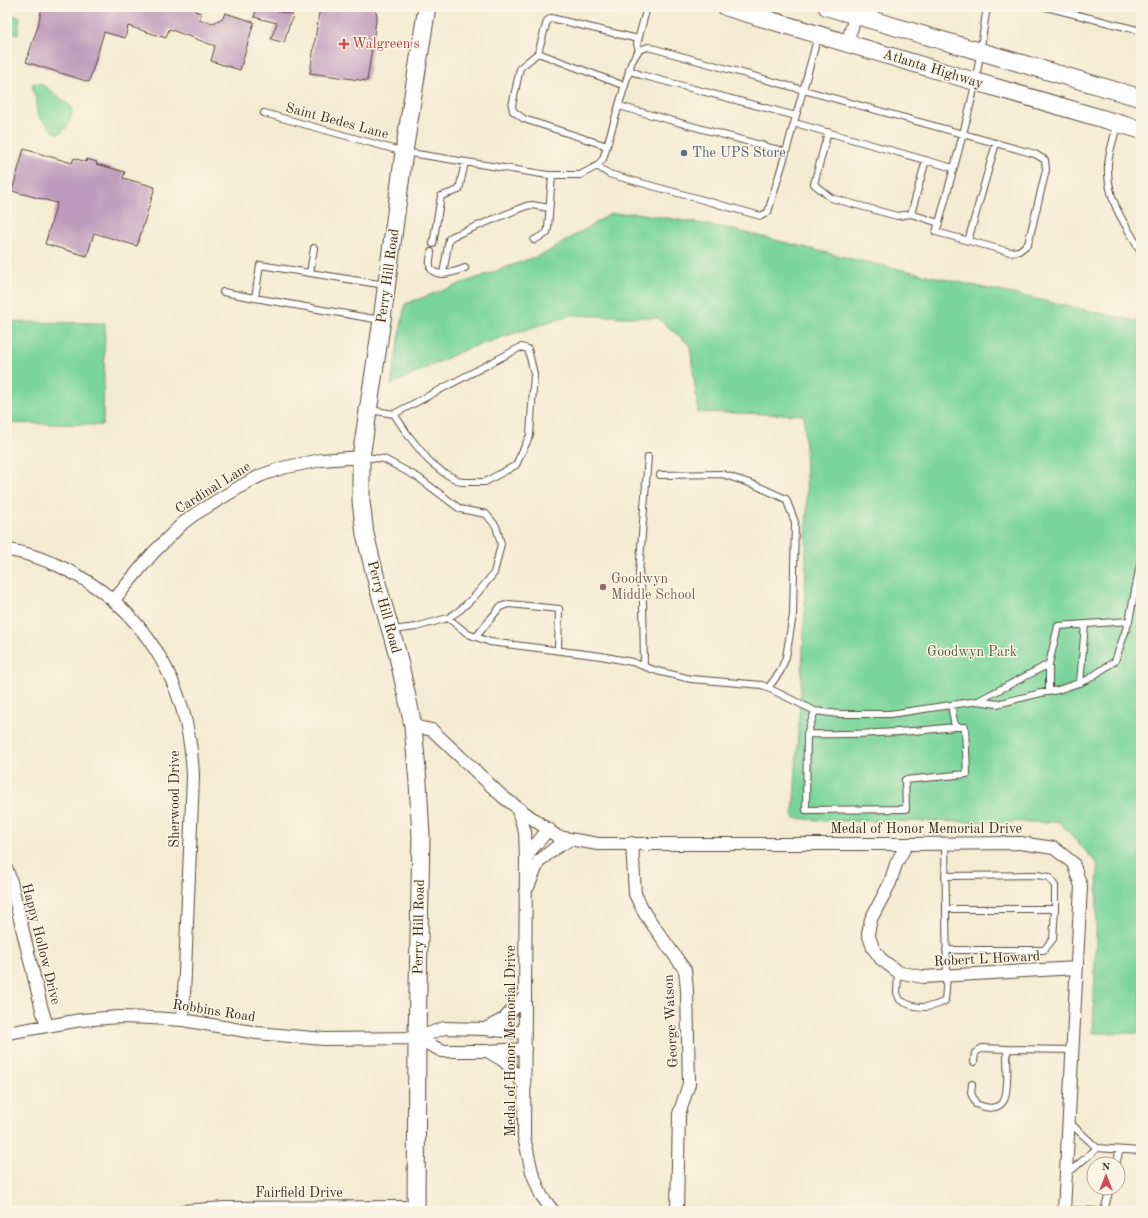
<svg xmlns="http://www.w3.org/2000/svg" width="1148" height="1218" viewBox="0 0 1148 1218" font-family="'Old Standard TT',serif">
  <style>
    .green { fill: #7ad59c; stroke: #5a805d }
    .building { fill: #be9bbc }
    .lines { fill: none; stroke-linecap: round; stroke-linejoin: round }
    .lane-casing { stroke: #574739; stroke-width: 8 }
    .street-casing { stroke: #574739; stroke-width: 14 }
    .secondary-casing { stroke: #574739; stroke-width: 19 }
    .lane { stroke: #fff; stroke-width: 6 }
    .street { stroke: #fff; stroke-width: 12 }
    .secondary { stroke: #fff; stroke-width: 17 }
    .health-dot { fill: #e0444e; stroke: #fcf5e5; stroke-width: 1.5 }
    .service-dot { fill: #5c6f8a; stroke: #fcf5e5; stroke-width: 1.5 }
    .education-dot { fill: #8d6e63; stroke: #fcf5e5; stroke-width: 1.5 }
    .labels { text-anchor: middle; dominant-baseline: central; stroke-width: 3; stroke-linejoin: round; paint-order: stroke }
    .health-label { font-size: 14px; fill: #be3a42; stroke: #fcf5e5; text-anchor: start }
    .street-label { font-size: 14px; fill: #3b2a1e; stroke: #fcf5e5 }
    .service-label { font-size: 14px; fill: #4e5e75; stroke: #fcf5e5; text-anchor: start }
    .education-label { font-size: 14px; fill: #785e54; stroke: #fcf5e5; text-anchor: start }
    .park-label { font-size: 14px; fill: #4e5d44; stroke: #fcf5e5 }
  </style>
  <rect width="100%" height="100%" fill="#fcf5e5"/>
  <filter id="ink" filterUnits="userSpaceOnUse"><feTurbulence type="fractalNoise" baseFrequency=".025" numOctaves="2"/><feDisplacementMap in="SourceGraphic" scale="8" xChannelSelector="R" yChannelSelector="G"/><feConvolveMatrix kernelMatrix="1 2 1 2 8 2 1 2 1" color-interpolation-filters="sRGB"/></filter>
  <filter id="wash" filterUnits="userSpaceOnUse"><feTurbulence type="fractalNoise" baseFrequency=".012" numOctaves="4" result="noise"/><feDisplacementMap in="SourceGraphic" scale="16" xChannelSelector="R" yChannelSelector="G"/><feGaussianBlur stdDeviation="0.9" result="paint"/><feColorMatrix in="noise" values="0 0 0 0 0 0 0 0 0 0 0 0 0 0 0 0 0 1.4 0 .05"/><feComposite in="paint" operator="in"/></filter>
  <g filter="url(#wash)">
    <rect width="100%" height="100%" fill="#f5ebd3"/>
    <!-- green -->
    <path class="green" d="M 7,15 L 20,17 L 18,34 L 7,32 Z
      M 33,83 L 42,84 L 72,107 C 72,118 69,129 58,134 C 48,129 47,122 38,117 C 35,111 38,106 36,100 C 34,93 32,91 33,83 Z
      M 637,213 L 726,228 L 848,258 L 1141,322 L 1141,1033 L 1093,1033 L 1098,865 L 1060,822 L 828,821 L 793,818 L 804,634 L 807,507 L 804,415 L 698,412 L 690,345 L 657,318 L 570,315 L 464,350 L 391,385 L 405,304 L 546,253 L 610,214 Z
      M 7,255 L 12,256 L 8,290 L 7,290 Z
      M 7,322 L 105,323 L 103,425 L 7,423 Z"/>
    <g id="blocks">
      <!-- building -->
      <path class="building" d="M 42,7 L 193,7 L 195,11 L 201,13 L 199,20 L 213,23 L 223,18 L 225,13 L 254,22 L 240,70 L 211,61 L 215,46 L 169,29 L 166,38 L 128,26 L 125,38 L 104,32 L 89,82 L 26,62 L 38,26 Z
        M 257,7 L 279,7 L 278,11 L 293,15 L 290,25 L 289,25 L 284,43 L 271,39 L 277,23 L 254,17 Z
        M 320,7 L 372,7 L 377,14 L 367,81 L 310,73 Z
        M 24,149 L 72,163 L 74,158 L 86,162 L 87,159 L 97,162 L 96,164 L 125,172 L 123,178 L 155,187 L 137,246 L 94,233 L 87,256 L 45,244 L 57,203 L 12,191 Z"/>
    </g>
  </g>
  <g filter="url(#ink)">
    <use href="#blocks" fill-opacity="0" stroke="#574739" stroke-width="1"/>
    <g class="lines">
      <defs>
        <path id="lane" d="M 1046,7 L 1141,31
          M 639,50 L 637,44 L 647,7
          M 538,53 L 625,86
          M 629,70 L 641,75 L 796,116
          M 264,113 L 404,152 L 548,175 L 580,175 L 597,166 L 603,159 L 632,61 L 639,50 L 648,47 L 1035,154 L 1045,160 L 1046,170 L 1028,244 L 1019,251 L 1010,252 L 936,232 L 939,223 C 950,181 962,140 972,98 C 979,68 982,37 987,7
          M 795,123 L 953,168
          M 1117,125 C 1114,138 1109,152 1108,164 C 1107,184 1113,204 1123,221 C 1129,232 1136,241 1141,253
          M 828,132 L 814,184 L 831,198 L 897,216 L 911,214 L 939,223
          M 607,146 L 524,119 L 513,111 L 512,106 L 520,68 L 538,53 L 547,21 L 551,18 L 638,39
          M 786,152 L 818,36
          M 597,166 L 609,174 L 761,216 L 768,212 L 786,152 L 619,106
          M 911,214 L 926,160
          M 534,240 L 547,233 L 548,228 L 552,175
          M 968,241 L 996,143
          M 433,244 L 441,196 L 459,190 L 465,162
          M 431,252 C 431,257 428,264 431,269 C 438,279 457,271 465,268
          M 310,273 L 314,248
          M 443,274 L 449,239 L 453,236 L 526,206 L 532,205 L 549,208
          M 223,292 L 255,298
          M 380,320 L 255,298 L 260,265 L 385,285
          M 370,410 L 394,414 L 521,347 L 528,349 L 534,374 L 530,435 L 516,465 L 485,482 L 461,482 L 444,473 L 429,461 L 408,435 L 394,414
          M 363,457 L 384,459 L 419,478 L 460,509 L 486,514 L 496,526 L 501,544 L 494,573 L 475,596 L 460,610 L 448,618 L 416,627 L 392,630
          M 660,475 L 722,474 L 755,485 L 786,499 L 795,522 L 793,615 L 786,657 L 780,672 L 768,688
          M 448,618 L 468,634 L 490,642 L 601,656 L 632,662 L 657,671 L 691,679 L 762,685 L 815,711 L 839,714 L 890,714 L 978,701 L 997,704 L 1041,693 L 1058,690 L 1087,680 L 1115,661 L 1129,621 L 1058,626 L 1049,664 L 1049,692
          M 1129,621 L 1141,560
          M 476,637 L 500,607 L 509,604 L 559,609 L 558,650
          M 644,666 L 643,602 L 639,573 L 648,457
          M 1080,683 L 1085,624
          M 978,701 L 1049,664
          M 815,711 L 807,734 L 806,810 L 906,809 L 905,780 L 967,774 L 965,727 L 955,727
          M 807,734 C 859,735 904,733 955,727 L 951,705
          M 945,876 L 1037,875 L 1049,877 L 1055,886 L 1055,909 L 1053,939 L 1044,950 L 946,950
          M 946,909 L 1055,909
          M 898,972 L 897,993 L 900,1000 C 914,1009 930,1009 945,1001 L 947,976 L 945,844
          M 1007,1049 L 1073,1050
          M 972,1084 L 971,1093 L 976,1104 C 985,1108 998,1111 1004,1100 C 1009,1090 1007,1061 1007,1049 L 982,1048 L 975,1053 L 974,1062
          M 1097,1148 L 1141,1151
          M 1116,1164 L 1120,1150
          M 1066,1175 L 1097,1148 L 1069,1122
          M 1064,1210 L 1095,1211
          M 1104,1211 L 1110,1188
          M 1136,1211 L 1141,1210"/>
        <path id="street" d="M 847,42 L 856,15 L 856,9
          M 7,550 C 25,552 43,559 59,566 C 144,605 190,685 193,777 L 183,1020
          M 113,601 L 153,553 L 183,523 L 195,514 L 248,482 L 262,475 L 282,468 L 321,460 L 361,457
          M 413,726 L 432,730 L 503,797 L 558,837 L 598,844 L 907,844 L 1020,843 L 1054,848 L 1073,863 L 1081,886 L 1064,1211
          M 517,808 L 525,832 L 526,859
          M 549,829 L 531,850 L 526,859 L 524,1137 L 532,1172 L 541,1195 L 553,1211
          M 632,843 L 635,894 L 645,914 L 685,970 L 687,990 L 689,1084 L 679,1114 L 677,1211
          M 907,844 L 896,864 L 890,883 L 871,919 L 868,933 L 873,948 L 881,959 L 898,972 L 923,977 L 1077,968
          M 7,870 L 11,882 L 42,1010 L 47,1025
          M 528,887 L 539,861 L 554,849 L 569,840
          M 485,1029 L 504,1019 L 525,996
          M 7,1033 L 81,1020 L 119,1017 L 151,1018 L 183,1020 L 257,1033 L 324,1039 L 417,1038 L 444,1028 L 484,1029 L 525,1033
          M 417,1038 L 442,1051 L 486,1051 L 525,1049
          M 487,1051 L 501,1059 L 508,1065 L 525,1086
          M 183,1211 L 225,1208 L 416,1207"/>
        <path id="secondary" d="M 726,7 L 970,80 L 1141,130
          M 827,7 L 1141,98
          M 416,1211 L 417,1038 L 421,837 L 418,782 L 413,726 L 409,706 L 397,652 L 378,587 L 365,534 L 361,501 L 361,457 L 382,320 L 404,152 L 427,7"/>
      </defs>
      <!-- lane casing -->
      <use href="#lane" class="lane-casing"/>
      <!-- street casing -->
      <use href="#street" class="street-casing"/>
      <!-- secondary casing -->
      <use href="#secondary" class="secondary-casing"/>
      <!-- lane -->
      <use href="#lane" class="lane"/>
      <!-- street -->
      <use href="#street" class="street"/>
      <!-- secondary -->
      <use href="#secondary" class="secondary"/>
    </g>
  </g>
  <!-- markers -->
  <path class="health-dot" d="M342 38h4v4h4v4h-4v4h-4v-4h-4v-4h4z"/>
  <circle class="service-dot" cx="684" cy="153" r="4"/>
  <circle class="education-dot" cx="603" cy="587" r="4"/>
  <g class="labels">
    <!-- health labels -->
    <g class="health-label">
      <text x="352" y="44">Walgreen's</text>
    </g>
    <!-- street labels -->
    <g class="street-label">
      <text transform="translate(933 69) rotate(17)">Atlanta Highway</text>
      <text transform="translate(337 121) rotate(15)">Saint Bedes Lane</text>
      <text transform="translate(388 276) rotate(-82)">Perry Hill Road</text>
      <text transform="translate(213 488) rotate(-32)">Cardinal Lane</text>
      <text transform="translate(384 607) rotate(75)">Perry Hill Road</text>
      <text transform="translate(175 799) rotate(-90)">Sherwood Drive</text>
      <text x="926" y="829">Medal of Honor Memorial Drive</text>
      <text transform="translate(419 927) rotate(-89)">Perry Hill Road</text>
      <text transform="translate(41 944) rotate(76)">Happy Hollow Drive</text>
      <text transform="translate(987 959) rotate(-3)">Robert L Howard</text>
      <text transform="translate(214 1011) rotate(9)">Robbins Road</text>
      <text transform="translate(671 1021) rotate(-93)">George Watson</text>
      <text transform="translate(511 1041) rotate(-90)">Medal of Honor Memorial Drive</text>
      <text x="299" y="1193">Fairfield Drive</text>
    </g>
    <!-- service labels -->
    <g class="service-label">
      <text x="692" y="153">The UPS Store</text>
    </g>
    <!-- education labels -->
    <g class="education-label">
      <text x="611" y="579">Goodwyn<tspan x="611" dy="16">Middle School</tspan></text>
    </g>
    <!-- park labels -->
    <g class="park-label">
      <text x="972" y="652">Goodwyn Park</text>
    </g>
  </g>
  <!-- margin -->
  <rect width="1148" height="1218" fill="none" stroke="#fcf5e5" stroke-width="24"/>
  <!-- north arrow -->
  <g transform="translate(1106 1176)"><circle r="19" fill="#fcf5e5" stroke="#afa495"/>
  <path d="M0-3L7 15L0 10L-7 15Z" fill="#d1495b"/>
  <text y="-6" font-size="11" font-weight="bold" text-anchor="middle" fill="#3b2a1e">N</text>
  </g>
</svg>
